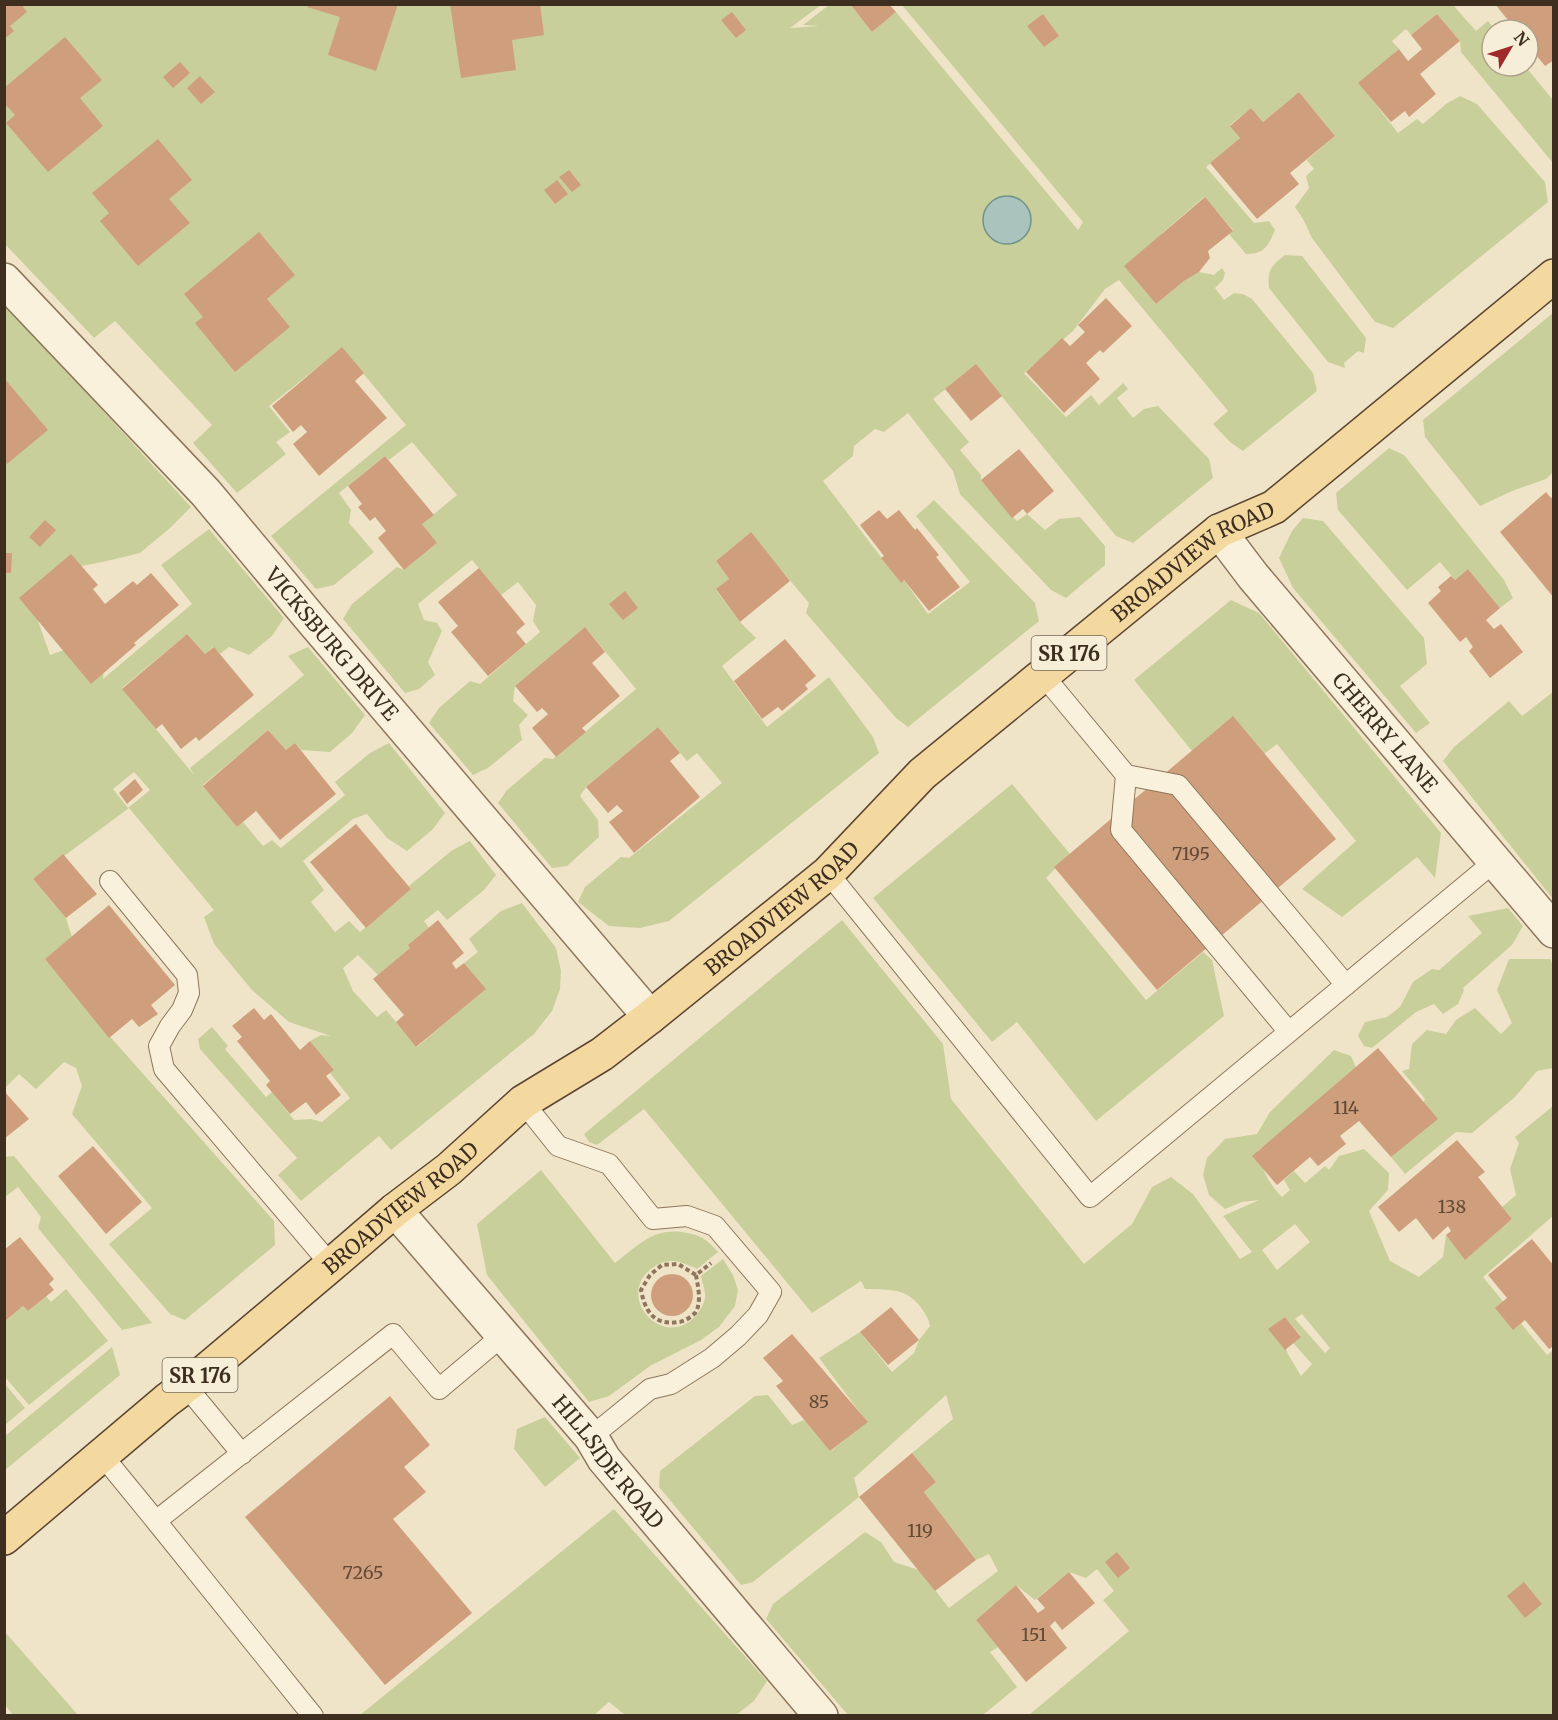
<svg xmlns="http://www.w3.org/2000/svg" width="1558" height="1720" viewBox="0 0 1558 1720" font-family="Merriweather,serif">
  <style>
    .green { fill: #c9cf9b; fill-rule: evenodd }
    .water { fill: #a9c4bc; stroke: #6f938a; stroke-width: 1.5 }
    .building { fill: #cf9f7d }
    .lines { fill: none; stroke-linecap: round; stroke-linejoin: round }
    .service-casing { stroke: #8d765c; stroke-width: 22 }
    .minor-casing { stroke: #8d765c; stroke-width: 36 }
    .tertiary-casing { stroke: #8d765c; stroke-width: 36 }
    .primary-casing { stroke: #5b4430; stroke-width: 36 }
    .path { stroke: #8d765c; stroke-width: 4; stroke-dasharray: 4.5 3; stroke-linecap: butt }
    .service { stroke: #faf1dc; stroke-width: 20 }
    .minor { stroke: #faf1dc; stroke-width: 33 }
    .tertiary { stroke: #faf1dc; stroke-width: 33 }
    .primary { stroke: #f3d9a0; stroke-width: 33 }
    .labels { text-anchor: middle; dominant-baseline: central; stroke-width: 4.5; stroke-linejoin: round; paint-order: stroke }
    .number-label { font-size: 18px; fill: #624a37 }
    .shield { fill: #f7eed8; stroke: #756857; stroke-width: 1.5 }
    .shield-label { font-size: 20px; font-weight: bold; fill: #3d2e20 }
    .street-label { font-size: 21px; fill: #3d2e20; stroke: #f7eed8 }
  </style>
  <rect width="100%" height="100%" fill="#f0e4c8"/>
  <!-- green -->
  <path class="green" d="M 850,4 L 872,32 L 896,12 L 1078,230 L 1083,222 L 902,5 L 1453,5 L 1476,31 L 1488,21 L 1495,30 L 1492,30 L 1492,66 L 1525,66 L 1553,100 L 1553,163 L 1461,52 L 1460,41 L 1437,14 L 1411,35 L 1406,29 L 1392,41 L 1399,49 L 1359,83 L 1398,133 L 1417,119 L 1423,124 L 1446,104 L 1460,96 L 1477,104 L 1545,182 L 1548,202 L 1393,328 L 1375,322 L 1312,238 L 1303,219 L 1295,207 L 1309,188 L 1306,176 L 1314,169 L 1307,160 L 1335,136 L 1299,92 L 1263,122 L 1251,108 L 1230,125 L 1240,138 L 1206,167 L 1254,223 L 1269,221 L 1275,230 C 1268,246 1265,254 1246,254 L 1229,234 L 1233,230 L 1204,197 L 1161,234 L 1157,254 L 1130,273 L 1156,304 L 1184,281 L 1199,272 L 1214,275 L 1222,268 L 1225,273 L 1223,280 L 1215,288 L 1224,300 L 1234,293 L 1243,294 L 1252,299 L 1313,373 L 1317,391 L 1243,451 L 1230,442 L 1213,424 L 1228,411 L 1119,280 L 1105,289 L 1073,331 L 1024,373 L 1066,417 L 1091,395 L 1099,405 L 1123,383 L 1128,389 L 1117,398 L 1133,418 L 1144,409 L 1158,406 L 1209,459 L 1213,478 L 1133,543 L 1116,536 L 976,365 L 933,399 L 969,442 L 960,450 L 981,475 L 981,480 L 1017,521 L 1027,514 L 1045,530 L 1059,519 L 1080,517 L 1105,546 L 1105,565 L 1066,598 L 1051,590 L 960,494 L 953,471 L 908,413 L 884,432 L 875,429 L 854,446 L 853,456 L 823,481 L 900,582 L 904,580 L 928,614 L 970,582 L 916,516 L 934,500 L 1035,603 L 1039,621 L 908,727 L 896,718 L 806,613 L 809,603 L 750,533 L 716,561 L 729,579 L 716,590 L 740,622 L 756,638 L 722,666 L 767,727 L 829,677 L 873,737 L 879,753 L 669,921 L 640,928 L 609,926 L 578,902 L 585,887 L 621,857 L 629,858 L 722,783 L 697,753 L 687,761 L 658,727 L 586,787 L 580,796 L 598,820 L 599,837 L 567,866 L 552,868 L 498,803 L 507,790 L 545,758 L 553,759 L 636,689 L 585,627 L 515,686 L 513,701 L 528,715 L 519,725 L 522,740 L 488,768 L 473,775 L 429,723 L 439,708 L 470,681 L 480,684 L 540,632 L 533,621 L 536,605 L 518,582 L 501,595 L 472,560 L 418,604 L 424,620 L 437,623 L 442,631 L 428,662 L 435,675 L 419,689 L 405,693 L 343,619 L 352,604 L 397,567 L 404,570 L 436,544 L 422,524 L 457,495 L 412,442 L 389,460 L 385,456 L 339,493 L 351,510 L 349,523 L 374,552 L 334,585 L 316,589 L 271,536 L 406,425 L 342,348 L 269,406 L 290,432 L 276,442 L 286,454 L 237,493 L 193,443 L 212,425 L 115,321 L 94,338 L 5,244 L 5,5 L 821,5 L 790,28 L 819,26 L 803,25 L 829,5 Z
    M 1285,255 L 1302,256 L 1366,338 L 1364,353 L 1358,351 L 1344,363 L 1345,368 L 1328,362 L 1269,288 C 1267,270 1271,266 1285,255 Z
    M 5,304 L 191,507 L 170,528 L 140,553 L 107,561 L 67,569 L 37,618 L 50,655 L 81,644 L 105,660 L 103,679 L 192,604 L 161,565 L 209,529 L 284,618 L 272,636 L 249,655 L 229,647 L 220,654 L 213,647 L 205,654 L 187,634 L 122,688 L 194,775 L 190,768 L 304,675 L 288,656 L 308,647 L 365,715 L 352,733 L 330,752 L 301,750 L 295,743 L 286,750 L 268,730 L 203,785 L 237,827 L 243,822 L 263,846 L 272,840 L 281,848 L 345,795 L 335,782 L 370,753 L 389,743 L 445,813 L 433,829 L 407,851 L 387,838 L 367,814 L 353,819 L 303,861 L 324,890 L 311,902 L 335,932 L 349,921 L 360,932 L 411,889 L 409,886 L 451,851 L 470,841 L 496,875 L 484,890 L 447,920 L 438,910 L 424,921 L 429,928 L 410,948 L 378,975 L 358,955 L 343,968 L 353,991 L 377,1017 L 386,1010 L 417,1047 L 485,989 L 464,963 L 478,952 L 469,939 L 501,911 L 522,903 L 556,948 L 561,971 L 560,989 L 552,1011 L 534,1034 L 391,1150 L 379,1136 L 301,1201 L 278,1175 L 297,1158 L 200,1049 L 198,1039 L 212,1027 L 228,1046 L 225,1049 L 266,1097 L 272,1092 L 294,1120 L 311,1119 L 322,1122 L 350,1098 L 330,1073 L 334,1070 L 310,1041 L 321,1035 L 331,1036 L 289,1022 L 252,990 L 214,944 L 204,917 L 214,910 L 129,808 L 33,879 L 66,918 L 72,937 L 45,959 L 113,1040 L 274,1221 L 275,1245 L 185,1320 L 170,1314 L 109,1244 L 152,1208 L 72,1114 L 82,1086 L 76,1068 L 64,1062 L 36,1089 L 19,1074 L 5,1088 ZM 134,772 L 150,790 L 128,808 L 113,789 Z
    M 1553,313 L 1553,472 L 1546,479 L 1512,491 L 1480,506 L 1425,437 L 1423,420 Z
    M 1389,448 L 1404,455 L 1504,580 L 1513,598 L 1500,608 L 1468,569 L 1455,580 L 1440,562 L 1407,590 L 1338,510 L 1336,493 Z
    M 1303,518 L 1323,521 L 1424,638 L 1427,664 L 1400,686 L 1430,723 L 1416,733 L 1293,588 L 1279,558 L 1292,531 Z
    M 1231,600 L 1259,613 L 1441,833 L 1435,878 L 1417,857 L 1342,917 L 1302,889 L 1356,841 L 1277,744 L 1264,754 L 1192,751 L 1134,680 Z
    M 1553,692 L 1553,899 L 1443,761 L 1454,747 L 1509,701 L 1522,716 Z
    M 1012,784 L 1070,854 L 1046,878 L 1146,1000 L 1203,952 L 1212,960 L 1224,1016 L 1096,1121 L 1017,1022 L 992,1042 L 873,898 Z
    M 1508,908 L 1523,926 L 1512,945 L 1463,988 L 1464,990 L 1458,1004 L 1443,1014 L 1434,1004 L 1416,1012 L 1372,1048 L 1364,1046 L 1358,1036 L 1365,1022 L 1387,1017 L 1400,1007 L 1413,982 L 1432,969 L 1439,970 L 1482,933 L 1468,916 Z
    M 842,920 L 943,1044 L 951,1099 L 1084,1264 L 1132,1224 L 1152,1187 L 1171,1177 L 1193,1194 L 1240,1259 L 1252,1252 L 1223,1216 L 1259,1200 L 1242,1202 L 1225,1209 L 1209,1195 L 1203,1175 L 1207,1158 L 1225,1139 L 1257,1134 L 1270,1112 L 1334,1050 L 1351,1056 L 1358,1072 L 1323,1098 L 1257,1151 C 1262,1169 1269,1184 1282,1197 L 1290,1190 L 1284,1180 L 1294,1171 L 1305,1183 L 1325,1166 L 1329,1170 L 1339,1156 L 1364,1149 L 1389,1173 L 1388,1190 L 1369,1211 L 1390,1261 L 1419,1277 L 1443,1257 L 1446,1235 L 1465,1259 L 1512,1219 L 1502,1207 L 1516,1195 L 1510,1169 L 1519,1143 L 1515,1137 L 1553,1106 L 1553,1216 L 1483,1277 L 1547,1355 L 1553,1350 L 1553,1715 L 1029,1715 L 1129,1631 L 1103,1600 L 1114,1591 L 1097,1569 L 1086,1578 L 1069,1572 L 1035,1600 L 1016,1585 L 976,1620 L 998,1647 L 990,1652 L 1017,1687 L 983,1715 L 848,1715 L 766,1619 L 773,1604 L 865,1532 L 881,1542 L 894,1562 L 919,1570 L 949,1608 L 998,1571 L 989,1554 L 976,1560 L 924,1492 L 936,1482 L 912,1453 L 953,1419 L 946,1395 L 854,1478 L 859,1497 L 753,1582 L 741,1585 L 659,1487 L 660,1471 L 755,1396 L 768,1395 L 792,1425 L 804,1420 L 831,1451 L 867,1422 L 819,1358 L 860,1332 L 892,1372 L 914,1353 L 919,1340 L 930,1326 C 928,1317 925,1313 919,1305 C 904,1287 886,1290 865,1289 L 861,1281 L 812,1313 L 644,1109 L 597,1145 L 589,1142 L 584,1134 ZM 1295,1224 L 1310,1242 L 1277,1270 L 1262,1250 ZM 1302,1314 L 1330,1348 L 1325,1353 L 1295,1319 ZM 1285,1317 L 1301,1336 L 1293,1343 L 1312,1364 L 1301,1376 L 1288,1354 L 1277,1326 L 1274,1325 Z
    M 1509,959 L 1550,959 L 1554,968 L 1553,1068 L 1537,1071 L 1515,1097 L 1472,1133 L 1456,1132 L 1405,1174 L 1391,1157 L 1425,1099 L 1402,1071 L 1409,1069 L 1412,1044 L 1427,1030 L 1446,1034 L 1456,1020 L 1475,1008 L 1501,1034 L 1512,1023 L 1497,990 Z
    M 14,1156 L 152,1323 L 122,1330 L 38,1228 L 41,1217 L 18,1187 L 5,1197 L 5,1157 Z
    M 541,1170 L 615,1263 C 639,1245 654,1226 687,1233 C 703,1236 707,1240 718,1252 L 697,1269 C 679,1261 668,1256 651,1269 C 617,1296 658,1345 690,1321 C 697,1315 703,1308 705,1298 C 706,1292 702,1282 701,1276 L 723,1259 L 733,1275 L 738,1290 L 735,1306 L 719,1327 L 701,1340 L 650,1366 L 609,1396 L 589,1402 L 487,1275 L 477,1224 Z
    M 66,1289 L 108,1341 L 29,1405 L 5,1377 L 4,1322 L 23,1306 L 28,1311 L 46,1296 L 51,1302 Z
    M 112,1347 L 120,1375 L 5,1470 L 5,1436 Z
    M 5,1384 L 25,1408 L 5,1425 L 4,1425 Z
    M 545,1417 L 580,1458 L 545,1487 L 514,1449 L 517,1429 Z
    M 614,1509 L 767,1681 L 754,1701 L 736,1715 L 625,1715 L 609,1702 L 594,1715 L 360,1715 Z
    M 5,1632 L 78,1715 L 13,1715 L 5,1705 Z"/>
  <!-- water -->
  <path class="water" d="M983 220a24 24 0 1 1 48 0a24 24 0 1 1-48 0Z"/>
  <!-- building -->
  <path class="building" d="M 4,4 L 21,4 L 27,12 L 10,26 L 14,31 L 4,39 Z
    M 308,4 L 398,4 L 376,71 L 328,55 L 340,17 L 307,7 Z
    M 450,4 L 540,4 L 544,35 L 512,40 L 516,70 L 461,78 Z
    M 850,4 L 889,4 L 896,12 L 872,32 Z
    M 1495,4 L 1554,4 L 1554,60 L 1545,66 L 1528,45 L 1528,30 L 1516,30 Z
    M 732,12 L 746,30 L 736,38 L 721,20 Z
    M 1043,14 L 1059,36 L 1044,47 L 1027,26 Z
    M 1437,14 L 1460,41 L 1420,74 L 1436,94 L 1409,117 L 1405,111 L 1391,122 L 1358,83 L 1399,49 L 1408,61 L 1422,49 L 1411,35 Z
    M 65,37 L 102,80 L 80,98 L 103,126 L 48,172 L 6,123 L 15,115 L 4,103 L 4,88 Z
    M 180,62 L 190,73 L 173,88 L 163,77 Z
    M 200,76 L 215,92 L 201,104 L 187,88 Z
    M 1299,92 L 1335,136 L 1290,173 L 1299,184 L 1257,219 L 1210,163 L 1240,138 L 1230,126 L 1251,108 L 1263,122 Z
    M 158,139 L 192,180 L 169,199 L 190,223 L 138,266 L 100,221 L 109,213 L 92,193 Z
    M 569,170 L 581,185 L 572,192 L 559,177 Z
    M 557,180 L 568,194 L 555,204 L 544,190 Z
    M 1205,197 L 1233,231 L 1208,251 L 1210,258 L 1199,272 L 1184,281 L 1156,304 L 1124,266 Z
    M 259,232 L 295,275 L 267,299 L 290,327 L 235,372 L 195,323 L 203,317 L 184,294 Z
    M 1106,298 L 1132,326 L 1103,353 L 1100,350 L 1086,363 L 1100,379 L 1064,413 L 1026,372 L 1062,338 L 1070,346 L 1085,332 L 1078,325 Z
    M 342,347 L 364,373 L 355,381 L 387,418 L 319,476 L 293,444 L 307,432 L 301,425 L 293,432 L 272,406 Z
    M 976,364 L 1002,396 L 971,421 L 945,389 Z
    M 4,378 L 48,430 L 7,464 L 4,461 Z
    M 1019,449 L 1054,491 L 1027,514 L 1023,509 L 1012,518 L 981,480 Z
    M 385,456 L 434,515 L 422,524 L 437,543 L 404,570 L 378,538 L 386,531 L 375,517 L 370,521 L 358,507 L 362,504 L 348,486 Z
    M 1546,492 L 1551,498 L 1554,495 L 1554,598 L 1500,532 Z
    M 879,510 L 887,519 L 899,510 L 915,530 L 917,528 L 939,555 L 936,557 L 960,587 L 929,611 L 904,580 L 901,583 L 881,558 L 884,556 L 860,525 Z
    M 45,520 L 56,530 L 40,547 L 29,537 Z
    M 751,532 L 790,581 L 740,622 L 716,589 L 729,579 L 716,561 Z
    M 4,553 L 12,553 L 11,573 L 4,573 Z
    M 71,554 L 98,585 L 93,589 L 105,604 L 133,581 L 137,585 L 151,573 L 179,605 L 134,643 L 136,645 L 91,684 L 19,598 Z
    M 479,568 L 525,624 L 516,632 L 526,644 L 488,676 L 451,632 L 458,626 L 438,602 Z
    M 1468,569 L 1500,608 L 1486,620 L 1494,629 L 1501,624 L 1523,652 L 1490,678 L 1469,651 L 1473,647 L 1466,637 L 1460,642 L 1428,603 L 1441,591 L 1438,587 L 1451,576 L 1455,580 Z
    M 625,591 L 638,608 L 623,620 L 609,604 Z
    M 585,627 L 605,652 L 592,663 L 620,696 L 582,728 L 586,732 L 556,757 L 532,728 L 548,714 L 542,708 L 537,712 L 515,686 Z
    M 187,634 L 205,654 L 214,647 L 254,695 L 199,741 L 196,737 L 181,749 L 162,724 L 156,729 L 122,689 Z
    M 785,639 L 816,676 L 805,685 L 808,689 L 782,711 L 778,707 L 762,719 L 734,681 Z
    M 1233,716 L 1336,839 L 1157,990 L 1054,867 Z
    M 658,727 L 680,753 L 670,761 L 700,797 L 634,853 L 609,822 L 623,811 L 617,805 L 608,813 L 586,787 Z
    M 268,730 L 286,750 L 295,743 L 336,794 L 280,840 L 256,811 L 237,827 L 203,786 Z
    M 135,779 L 143,790 L 127,804 L 119,793 Z
    M 356,824 L 411,889 L 366,928 L 310,862 Z
    M 63,854 L 97,894 L 66,918 L 33,879 Z
    M 109,905 L 175,985 L 151,1005 L 158,1014 L 139,1027 L 132,1019 L 109,1038 L 45,959 Z
    M 438,920 L 464,953 L 452,963 L 456,969 L 464,963 L 486,989 L 416,1047 L 396,1022 L 404,1015 L 373,979 L 410,948 L 408,945 Z
    M 254,1008 L 264,1020 L 271,1014 L 300,1050 L 310,1041 L 334,1070 L 326,1076 L 341,1095 L 316,1115 L 306,1102 L 290,1114 L 266,1085 L 270,1081 L 237,1041 L 242,1037 L 232,1026 Z
    M 1378,1048 L 1438,1119 L 1391,1157 L 1359,1121 L 1340,1136 L 1346,1144 L 1318,1166 L 1310,1157 L 1277,1185 L 1252,1156 Z
    M 4,1091 L 29,1119 L 4,1139 Z
    M 1457,1140 L 1485,1172 L 1478,1177 L 1512,1219 L 1465,1260 L 1446,1235 L 1451,1231 L 1448,1226 L 1433,1240 L 1416,1218 L 1399,1232 L 1378,1207 Z
    M 93,1146 L 142,1202 L 106,1234 L 58,1176 Z
    M 20,1237 L 54,1279 L 49,1284 L 54,1290 L 28,1311 L 23,1306 L 4,1322 L 4,1250 Z
    M 1532,1239 L 1554,1266 L 1554,1346 L 1549,1349 L 1525,1320 L 1513,1330 L 1495,1308 L 1507,1298 L 1488,1275 Z
    M651 1295a21 21 0 1 1 42 0a21 21 0 1 1-42 0Z
    M 891,1307 L 919,1340 L 888,1365 L 860,1332 Z
    M 1285,1317 L 1301,1337 L 1285,1350 L 1268,1329 Z
    M 792,1334 L 868,1422 L 830,1451 L 776,1386 L 783,1381 L 763,1358 Z
    M 390,1396 L 430,1445 L 404,1467 L 426,1492 L 393,1519 L 472,1613 L 385,1685 L 245,1517 Z
    M 912,1453 L 936,1482 L 924,1492 L 976,1560 L 935,1591 L 859,1497 Z
    M 1117,1552 L 1130,1568 L 1118,1578 L 1105,1562 Z
    M 1069,1572 L 1095,1603 L 1062,1630 L 1055,1621 L 1050,1626 L 1067,1648 L 1026,1682 L 976,1620 L 1016,1585 L 1038,1613 L 1045,1608 L 1037,1599 Z
    M 1524,1582 L 1542,1604 L 1525,1618 L 1507,1596 Z"/>
  <g class="lines">
    <defs>
      <path id="service" d="M 1043,675 L 1126,775 L 1178,785 L 1346,985
        M 1126,775 L 1121,830 L 1289,1032
        M 828,873 L 1090,1197 L 1494,862
        M 110,881 L 187,975 L 189,993 L 182,1010 L 170,1026 L 159,1046 L 164,1069 L 331,1265
        M 523,1102 L 558,1146 L 609,1164 L 653,1219 L 687,1216 L 715,1226 L 771,1292 L 758,1315 L 738,1336 L 712,1358 L 671,1384 L 650,1389 L 591,1437
        M 186,1386 L 242,1454
        M 102,1455 L 156,1521 L 393,1334 L 439,1389 L 502,1336
        M 156,1521 L 313,1716"/>
      <g id="minor">
        <path id="s1" d="M 4,280 L 206,493 L 311,619 L 650,1017"/>
        <path id="s2" d="M 1219,531 L 1253,576 L 1554,931"/>
      </g>
      <g id="tertiary">
        <path id="s3" d="M 395,1210 L 591,1437 L 604,1459 L 821,1716"/>
      </g>
      <g id="primary">
        <path id="s4" d="M 4,1538 L 167,1400 L 203,1373 L 331,1265 L 395,1210 L 449,1169 L 523,1102 L 602,1054 L 650,1017 L 828,873 L 922,774 L 1219,531 L 1274,507 L 1554,276"/>
      </g>
    </defs>
    <!-- service casing -->
    <use href="#service" class="service-casing"/>
    <!-- minor casing -->
    <use href="#minor" class="minor-casing"/>
    <!-- tertiary casing -->
    <use href="#tertiary" class="tertiary-casing"/>
    <!-- primary casing -->
    <use href="#primary" class="primary-casing"/>
    <!-- path -->
    <path class="path" d="M 696,1275 C 698,1287 702,1303 695,1313 C 691,1317 684,1322 678,1322 C 654,1326 645,1311 641,1290 L 650,1275 L 662,1265 L 678,1264 L 696,1275 L 711,1263"/>
    <!-- service -->
    <use href="#service" class="service"/>
    <!-- minor -->
    <use href="#minor" class="minor"/>
    <!-- tertiary -->
    <use href="#tertiary" class="tertiary"/>
    <!-- primary -->
    <use href="#primary" class="primary"/>
  </g>
  <g class="labels">
    <!-- number labels -->
    <g class="number-label">
      <text x="1191" y="853">7195</text>
      <text x="1346" y="1107">114</text>
      <text x="1452" y="1206">138</text>
      <text x="819" y="1401">85</text>
      <text x="920" y="1530">119</text>
      <text x="363" y="1572">7265</text>
      <text x="1034" y="1634">151</text>
    </g>
    <!-- shield labels -->
    <g class="shield">
      <rect x="1031.5" y="636" width="75" height="34" rx="4.5"/>
      <rect x="162.5" y="1358" width="75" height="34" rx="4.5"/>
    </g>
    <g class="shield-label">
      <text x="1069" y="653">SR 176</text>
      <text x="200" y="1375">SR 176</text>
    </g>
    <!-- street labels -->
    <g class="street-label">
      <text stroke="none"><textPath href="#s4" startOffset="1542">BROADVIEW ROAD</textPath></text>
      <text stroke="none"><textPath href="#s1" startOffset="490">VICKSBURG DRIVE</textPath></text>
      <text stroke="none"><textPath href="#s2" startOffset="261">CHERRY LANE</textPath></text>
      <text stroke="none"><textPath href="#s4" startOffset="1002">BROADVIEW ROAD</textPath></text>
      <text stroke="none"><textPath href="#s4" startOffset="516">BROADVIEW ROAD</textPath></text>
      <text stroke="none"><textPath href="#s3" startOffset="330">HILLSIDE ROAD</textPath></text>
    </g>
  </g>
  <!-- border -->
  <rect width="1558" height="1720" fill="none" stroke="#3d2e20" stroke-width="12"/>
  <!-- north arrow -->
  <g transform="translate(1510 48) rotate(51)"><circle r="28" fill="#f7eed8" stroke="#ada18e" stroke-width="1.5"/>
  <path d="M0-4.5L10 22L0 15L-10 22Z" fill="#9e2a2b"/>
  <text y="-9" font-size="16" font-weight="bold" text-anchor="middle" fill="#3d2e20">N</text>
  </g>
</svg>
